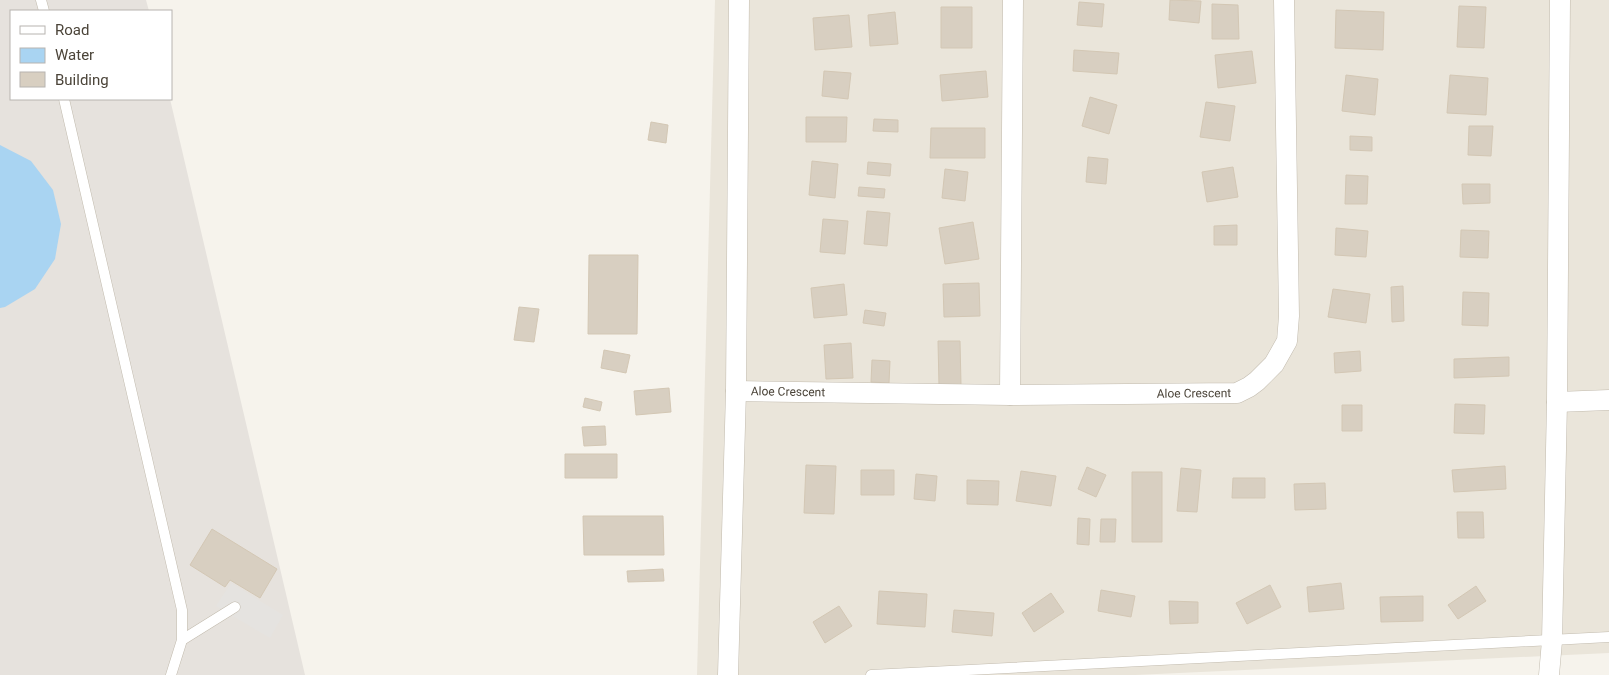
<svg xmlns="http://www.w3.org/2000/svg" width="1609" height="675" viewBox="0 0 1609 675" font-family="Roboto,sans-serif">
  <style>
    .residential { fill: #eae5da }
    .industrial { fill: #e6e2dd }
    .parking { fill: #e5e3e0 }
    .water { fill: #a9d4f2 }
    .building { fill: #d8cfc1; stroke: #d3c7b4 }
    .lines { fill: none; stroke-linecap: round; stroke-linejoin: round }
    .service-casing { stroke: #c2bbae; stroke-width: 11 }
    .minor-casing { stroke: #c2bbae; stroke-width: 21 }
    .service { stroke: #fff; stroke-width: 10 }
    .minor { stroke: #fff; stroke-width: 20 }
    .labels { text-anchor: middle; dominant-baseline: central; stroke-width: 4.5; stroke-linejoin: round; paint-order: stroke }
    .street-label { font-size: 12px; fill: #4b4439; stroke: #fff }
  </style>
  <rect width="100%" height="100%" fill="#f6f3ec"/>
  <!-- residential -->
  <path class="residential" d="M 715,0 L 1609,0 L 1609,653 L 1135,675 L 697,675 Z"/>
  <!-- industrial -->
  <path class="industrial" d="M 0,0 L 146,0 L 149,11 L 11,11 L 11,99 L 170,99 L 305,675 L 0,675 Z"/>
  <!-- parking -->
  <path class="parking" d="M 231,583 L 283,615 L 270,638 L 216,606 Z"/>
  <!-- water -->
  <path class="water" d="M 0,145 L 31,161 L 53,190 L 61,224 L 55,259 L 35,289 L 5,307 L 0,308 Z"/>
  <!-- building -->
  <path class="building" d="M 1170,0 L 1201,1 L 1199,23 L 1169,20 Z
    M 1079,2 L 1104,4 L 1102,27 L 1077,25 Z
    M 1212,4 L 1238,5 L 1239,39 L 1212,39 Z
    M 1459,6 L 1486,7 L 1484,48 L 1457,47 Z
    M 941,7 L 972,7 L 972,48 L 941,48 Z
    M 1336,10 L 1384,12 L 1383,50 L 1335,48 Z
    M 895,12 L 898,44 L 870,46 L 868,15 Z
    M 849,15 L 852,47 L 815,50 L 813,18 Z
    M 1074,50 L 1119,53 L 1117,74 L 1073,71 Z
    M 1252,51 L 1256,83 L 1218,88 L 1215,55 Z
    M 824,71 L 851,73 L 848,99 L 822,96 Z
    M 986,71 L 988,97 L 942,101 L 940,75 Z
    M 1346,75 L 1378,79 L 1375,115 L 1342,111 Z
    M 1450,75 L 1488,78 L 1486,115 L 1447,113 Z
    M 1090,97 L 1117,105 L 1109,134 L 1082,126 Z
    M 1206,102 L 1235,106 L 1230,141 L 1200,137 Z
    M 806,117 L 847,117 L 846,142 L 806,142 Z
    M 874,119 L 898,120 L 898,132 L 873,131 Z
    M 651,122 L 668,125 L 666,143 L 648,140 Z
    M 1469,126 L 1493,126 L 1491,156 L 1468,155 Z
    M 931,128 L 985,128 L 985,158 L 930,158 Z
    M 1350,136 L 1372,137 L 1372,151 L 1350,150 Z
    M 1088,157 L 1108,159 L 1106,184 L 1086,182 Z
    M 812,161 L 838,164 L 835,198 L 809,195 Z
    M 868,162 L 891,164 L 890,176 L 867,174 Z
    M 1233,167 L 1238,197 L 1207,202 L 1202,172 Z
    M 945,169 L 968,172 L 965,201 L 942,198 Z
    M 1346,175 L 1368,176 L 1367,204 L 1345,204 Z
    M 1462,184 L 1490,184 L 1490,203 L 1463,204 Z
    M 859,187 L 885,189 L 884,198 L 858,196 Z
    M 867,211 L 890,213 L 887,246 L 864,244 Z
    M 823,219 L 848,221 L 845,254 L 820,252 Z
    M 973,222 L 979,259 L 945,264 L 939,228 Z
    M 1237,225 L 1237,245 L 1214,245 L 1214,226 Z
    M 1336,228 L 1368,231 L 1366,257 L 1335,255 Z
    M 1461,230 L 1489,231 L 1488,258 L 1460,257 Z
    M 589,255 L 638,255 L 637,334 L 588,334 Z
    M 979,283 L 980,316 L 944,317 L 943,284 Z
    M 844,284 L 847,315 L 814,318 L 811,288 Z
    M 1403,286 L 1404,321 L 1392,322 L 1391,287 Z
    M 1333,289 L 1370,294 L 1366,323 L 1328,317 Z
    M 1463,292 L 1489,293 L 1488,326 L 1462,325 Z
    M 519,307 L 539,309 L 534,342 L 514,340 Z
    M 865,310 L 886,313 L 884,326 L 863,323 Z
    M 938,341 L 960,341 L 961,385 L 939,386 Z
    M 851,343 L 853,378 L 826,379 L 824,345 Z
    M 604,350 L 630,355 L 626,373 L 601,368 Z
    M 1360,351 L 1361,371 L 1335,373 L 1334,353 Z
    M 1509,357 L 1509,376 L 1454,378 L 1454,359 Z
    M 872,360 L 890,361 L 889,383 L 871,382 Z
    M 669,388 L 671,412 L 636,415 L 634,391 Z
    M 585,398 L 602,402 L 600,411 L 583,407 Z
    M 1455,404 L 1485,405 L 1484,434 L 1454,433 Z
    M 1342,405 L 1362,405 L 1362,431 L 1342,431 Z
    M 605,426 L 606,445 L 584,446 L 582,427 Z
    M 565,454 L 617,454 L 617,478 L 565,478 Z
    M 806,465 L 836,466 L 834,514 L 804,513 Z
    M 1505,466 L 1506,489 L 1454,492 L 1452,470 Z
    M 1087,467 L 1106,475 L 1096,497 L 1078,489 Z
    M 1181,468 L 1201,470 L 1197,512 L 1177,511 Z
    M 861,470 L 894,470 L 894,495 L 861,495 Z
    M 1021,471 L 1056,476 L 1051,506 L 1016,501 Z
    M 1132,472 L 1162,472 L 1162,542 L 1132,542 Z
    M 916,474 L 937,476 L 935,501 L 914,499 Z
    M 1233,478 L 1265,478 L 1265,498 L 1232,498 Z
    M 967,480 L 999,481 L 998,505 L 967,504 Z
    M 1325,483 L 1326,509 L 1295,510 L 1294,484 Z
    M 1457,512 L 1483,512 L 1484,538 L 1458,538 Z
    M 583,516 L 663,516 L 664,555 L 584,555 Z
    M 1078,518 L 1090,519 L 1089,545 L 1077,544 Z
    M 1101,519 L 1116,519 L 1115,542 L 1100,542 Z
    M 212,529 L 277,569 L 260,598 L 230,580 L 225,587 L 190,565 Z
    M 663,569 L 664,581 L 628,582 L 627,571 Z
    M 1341,583 L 1344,609 L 1309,612 L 1307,587 Z
    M 1270,585 L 1281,607 L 1247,624 L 1236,603 Z
    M 1476,586 L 1486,601 L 1458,619 L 1448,605 Z
    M 1101,590 L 1135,596 L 1131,617 L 1098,611 Z
    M 879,591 L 927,594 L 925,627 L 877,624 Z
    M 1051,593 L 1064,612 L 1034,632 L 1022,613 Z
    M 1423,596 L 1423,621 L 1381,622 L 1380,597 Z
    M 1169,601 L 1198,602 L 1198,623 L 1170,624 Z
    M 839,606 L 852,626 L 825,643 L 813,622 Z
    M 954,610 L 994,613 L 992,636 L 952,632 Z"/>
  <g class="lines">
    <defs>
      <path id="service" d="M 41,0 L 44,11
        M 64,99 L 182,610 L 182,640 L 171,675
        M 182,640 L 235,607
        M 871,675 L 1609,637"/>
      <g id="minor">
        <path id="s1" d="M 736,391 L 1010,395 L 1237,393 L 1249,387 L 1257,381 L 1274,364 L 1287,341 L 1289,316 L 1284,0"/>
        <path d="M 1010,395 L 1013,0"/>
        <path d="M 1557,402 L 1609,400"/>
        <path d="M 728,675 L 736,391 L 739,0"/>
        <path d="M 1549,675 L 1552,641 L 1557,402 L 1560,0"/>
      </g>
    </defs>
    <!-- service casing -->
    <use href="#service" class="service-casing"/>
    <!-- minor casing -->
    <use href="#minor" class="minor-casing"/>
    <!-- service -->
    <use href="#service" class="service"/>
    <!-- minor -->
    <use href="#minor" class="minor"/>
  </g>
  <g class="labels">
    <!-- street labels -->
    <g class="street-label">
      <text stroke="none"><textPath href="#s1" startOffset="52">Aloe Crescent</textPath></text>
      <text stroke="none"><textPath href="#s1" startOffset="458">Aloe Crescent</textPath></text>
    </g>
  </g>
  <!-- legend -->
  <rect x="10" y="10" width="162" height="90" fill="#ffffff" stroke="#b7b4b0"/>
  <rect x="20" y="26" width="25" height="8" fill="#ffffff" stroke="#b7b4b0"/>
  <text x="55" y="35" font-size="15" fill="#4b4439">Road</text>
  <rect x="20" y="48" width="25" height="15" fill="#a9d4f2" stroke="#b7b4b0"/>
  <text x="55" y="60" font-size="15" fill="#4b4439">Water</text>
  <rect x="20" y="72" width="25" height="15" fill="#d8cfc1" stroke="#b7b4b0"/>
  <text x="55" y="85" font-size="15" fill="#4b4439">Building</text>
</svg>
